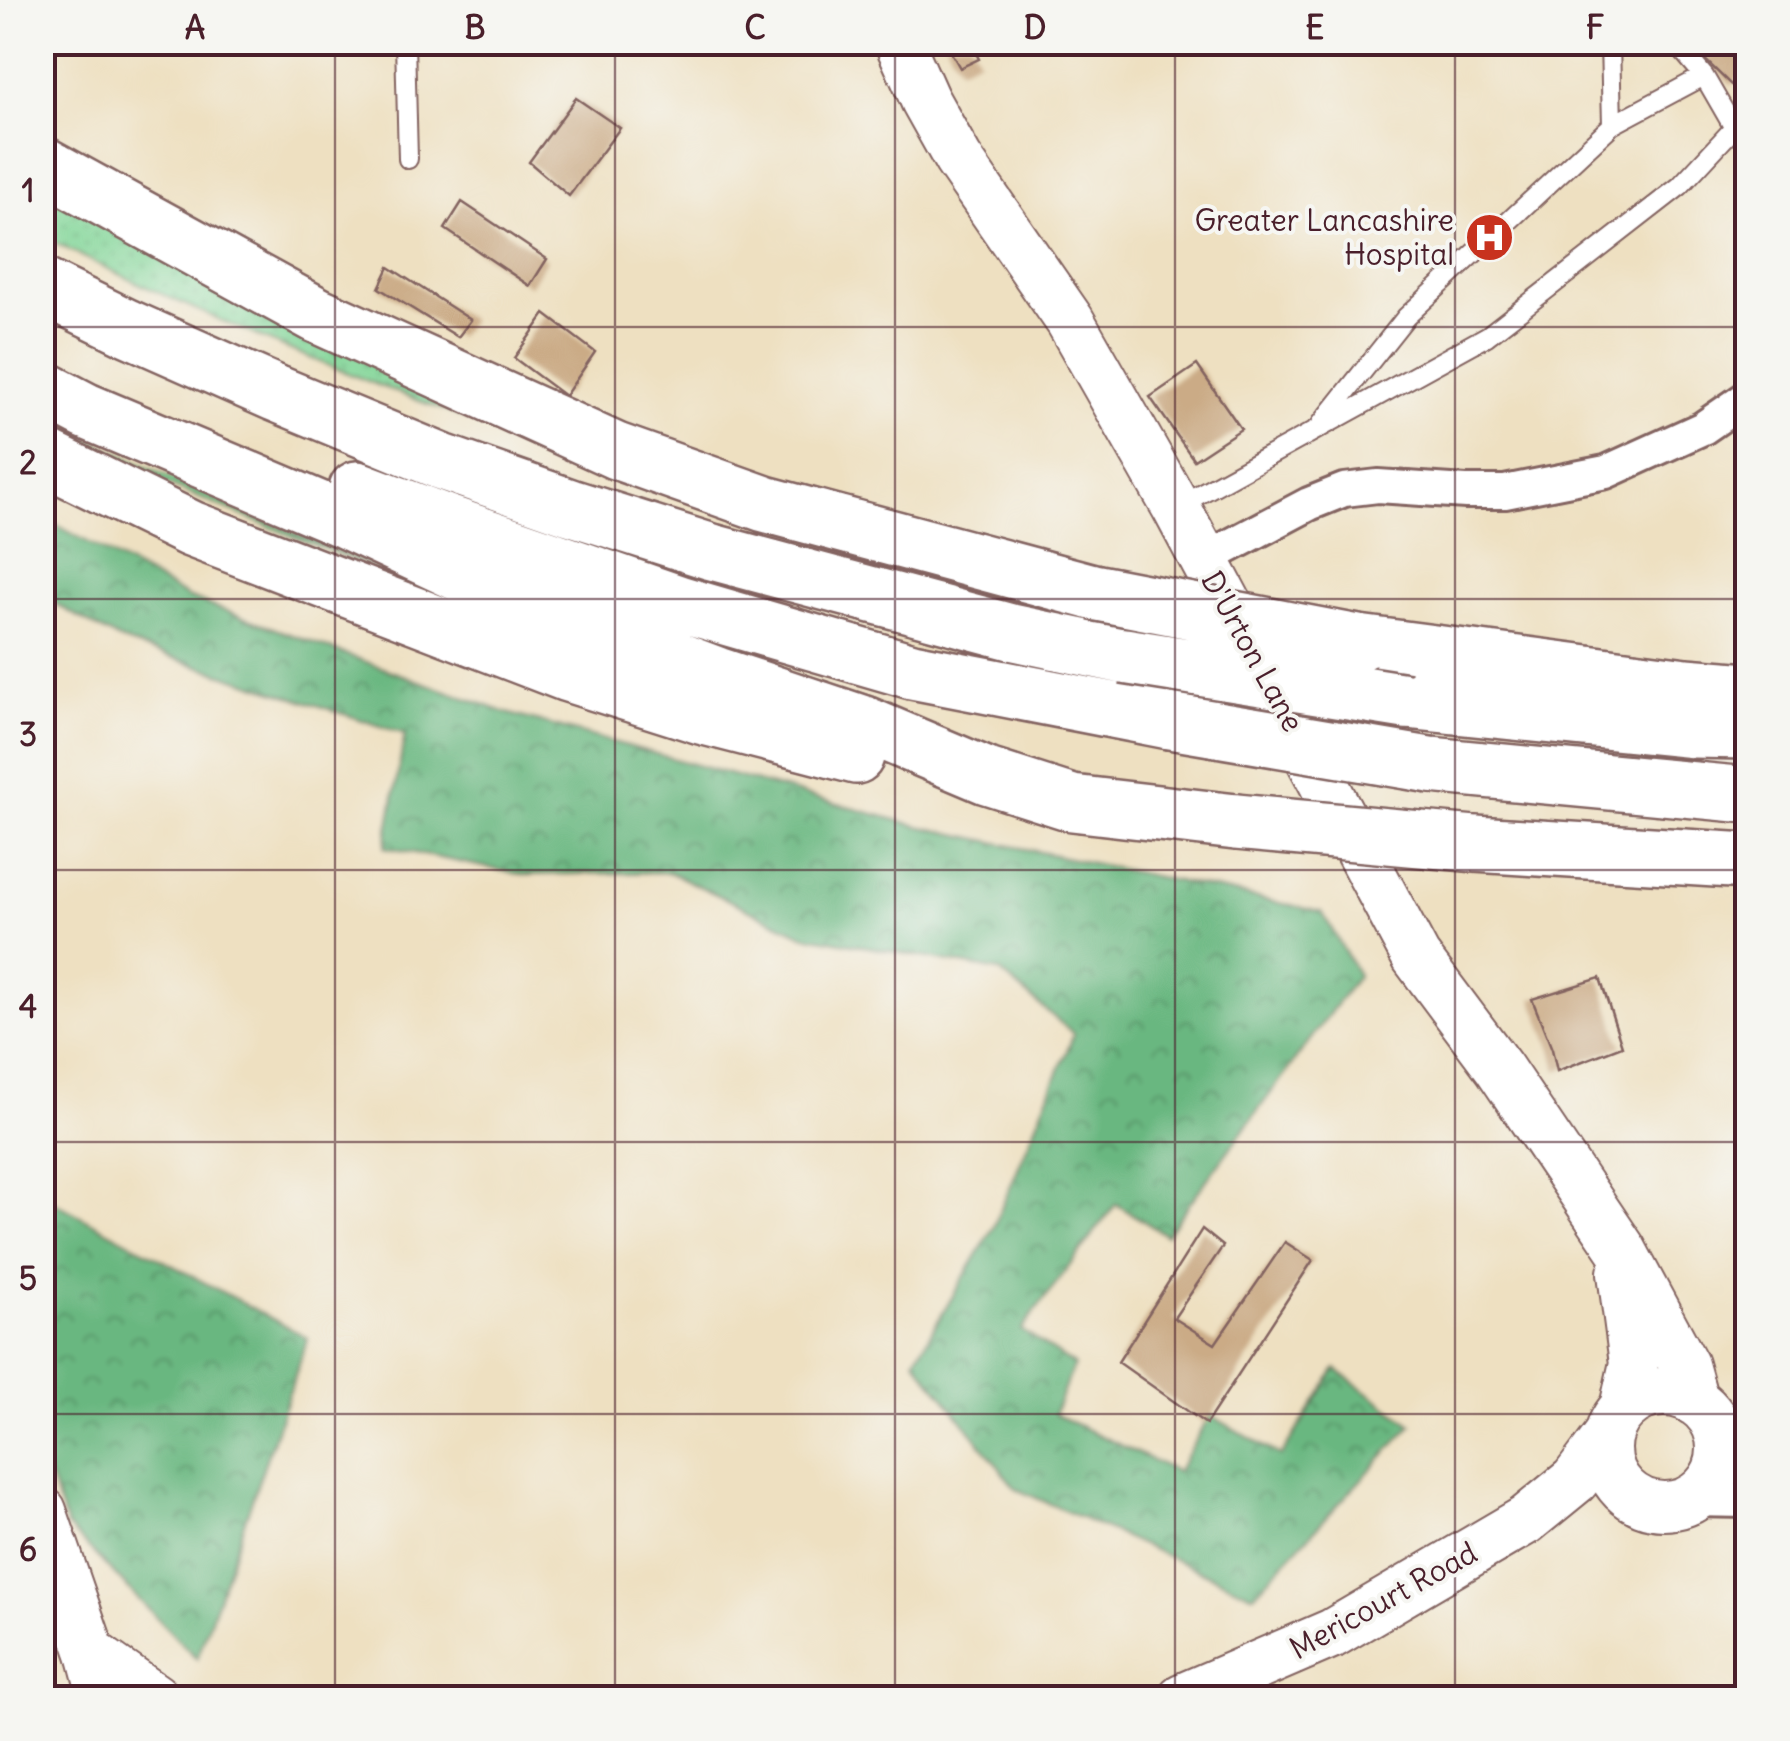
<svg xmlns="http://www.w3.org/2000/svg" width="1790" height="1741" viewBox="0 0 1790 1741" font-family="Delius,sans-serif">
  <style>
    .grass { fill: url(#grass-dots); stroke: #667a62; stroke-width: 2.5 }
    .forest { fill: url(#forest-crowns); stroke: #5a6b56; stroke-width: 2.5 }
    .building { fill: #cbab86 }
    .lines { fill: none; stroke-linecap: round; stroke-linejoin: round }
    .lane-casing { stroke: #836360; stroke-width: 22 }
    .street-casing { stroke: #836360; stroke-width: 38 }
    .secondary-casing { stroke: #836360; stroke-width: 52 }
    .highway-casing { stroke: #836360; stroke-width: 60 }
    .lane { stroke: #fff; stroke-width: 18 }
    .street { stroke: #fff; stroke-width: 32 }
    .secondary { stroke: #fff; stroke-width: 48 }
    .highway { stroke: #fff; stroke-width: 55 }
    .highway-bridge-casing { stroke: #836360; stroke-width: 60; stroke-linecap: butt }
    .highway-bridge { stroke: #fff; stroke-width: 55 }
    .grid { fill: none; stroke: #4a1f2b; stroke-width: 2.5; stroke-opacity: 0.55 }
    .labels { text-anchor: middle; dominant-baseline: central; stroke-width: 8; stroke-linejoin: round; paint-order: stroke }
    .poi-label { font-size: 30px; fill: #4a1f2b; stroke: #f6f6f2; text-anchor: end }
    .street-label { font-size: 30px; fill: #4a1f2b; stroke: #f6f6f2 }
    .neatline { fill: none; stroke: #4a1f2b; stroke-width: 4 }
    .grid-label { font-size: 32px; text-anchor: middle; font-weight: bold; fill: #4a1f2b }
  </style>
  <defs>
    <pattern id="grass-dots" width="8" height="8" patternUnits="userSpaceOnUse" patternTransform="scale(2.5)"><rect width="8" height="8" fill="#82d698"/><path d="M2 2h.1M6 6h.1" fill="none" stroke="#72b783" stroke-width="1.8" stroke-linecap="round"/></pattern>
    <pattern id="forest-crowns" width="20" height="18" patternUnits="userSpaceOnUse" patternTransform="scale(2.5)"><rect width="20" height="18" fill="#69b780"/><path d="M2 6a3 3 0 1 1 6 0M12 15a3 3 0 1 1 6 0" fill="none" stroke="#589469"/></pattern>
  </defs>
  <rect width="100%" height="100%" fill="#f6f6f2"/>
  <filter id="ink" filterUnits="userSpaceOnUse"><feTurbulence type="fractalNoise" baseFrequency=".01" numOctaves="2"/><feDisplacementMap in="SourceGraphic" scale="20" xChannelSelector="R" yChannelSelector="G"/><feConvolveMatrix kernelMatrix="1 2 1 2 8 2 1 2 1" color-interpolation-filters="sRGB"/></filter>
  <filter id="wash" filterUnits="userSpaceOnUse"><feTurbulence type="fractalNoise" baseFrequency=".0048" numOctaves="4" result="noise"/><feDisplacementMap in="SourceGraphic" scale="40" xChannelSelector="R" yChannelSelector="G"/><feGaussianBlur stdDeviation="2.25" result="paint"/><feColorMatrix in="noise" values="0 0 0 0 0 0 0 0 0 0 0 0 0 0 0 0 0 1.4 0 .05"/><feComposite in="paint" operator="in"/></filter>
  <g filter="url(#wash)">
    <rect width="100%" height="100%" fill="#eee0c1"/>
    <!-- grass -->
    <path class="grass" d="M 42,186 L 633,477 C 431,409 233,333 43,237 Z
      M 43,417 C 205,497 371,567 541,632 C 373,569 205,504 43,428 Z"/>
    <!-- forest -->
    <path class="forest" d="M 42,517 L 190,598 L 507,713 L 918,826 L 1322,912 L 1358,975 L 1166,1235 L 1116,1204 L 1021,1330 L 1074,1365 L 1054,1414 L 1177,1472 L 1210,1415 L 1281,1456 L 1336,1369 L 1412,1425 L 1254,1595 L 1016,1489 L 915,1360 L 993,1228 L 1074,1034 L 999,971 L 803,935 L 669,872 L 523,875 L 385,847 L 405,734 L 119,640 L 43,597 Z
      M 43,1196 L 308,1338 L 197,1659 L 67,1526 L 43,1461 Z"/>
    <g id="blocks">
      <!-- building -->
      <path class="building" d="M 945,42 L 970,42 L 979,59 L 960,68 Z
        M 1687,42 L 1748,42 L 1748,68 L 1731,85 Z
        M 576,98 L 620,128 L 569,196 L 529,162 Z
        M 462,202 L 547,259 L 530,286 L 445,229 Z
        M 389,267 L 471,320 L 458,337 L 379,288 Z
        M 545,314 L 595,352 L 565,396 L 514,358 Z
        M 1197,365 L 1241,429 L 1194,460 L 1150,397 Z
        M 1600,978 L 1622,1046 L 1557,1071 L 1552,1049 L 1532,999 Z
        M 1202,1229 L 1223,1246 L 1174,1318 L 1215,1344 L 1285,1242 L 1313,1260 L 1206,1424 L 1118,1362 Z"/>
    </g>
  </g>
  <g filter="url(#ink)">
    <use href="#blocks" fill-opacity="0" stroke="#836360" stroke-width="2.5"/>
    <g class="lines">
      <defs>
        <path id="lane" d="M 405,42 L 408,159
          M 1610,42 L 1612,125
          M 1321,424 L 1406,317 L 1612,125 L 1704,76
          M 1176,507 L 1487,336 L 1680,186 L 1734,128 L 1704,76 L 1675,42"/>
        <path id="street" d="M 1203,560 L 1309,504 L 1344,490 L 1378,486 L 1466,492 L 1505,492 L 1606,472 L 1703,428 L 1748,397
          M 1722,1446 L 1741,1454 L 1748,1460
          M 1691,1500 L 1748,1501"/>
        <path id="secondary" d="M 899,42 L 925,100 L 958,159 L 1070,321 L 1176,507 L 1416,957 L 1499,1068 L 1622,1250 L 1684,1365 L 1694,1401
          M 1622,1273 L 1634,1363 L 1624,1408
          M1607 1449a57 57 0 1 1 114 0a57 57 0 1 1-114 0Z
          M 42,1511 L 91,1653 L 103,1698
          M 91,1653 L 155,1698
          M 1182,1698 L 1333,1633 L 1526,1520 L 1575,1480 L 1608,1436"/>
        <path id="highway" d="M 42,164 L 317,315 L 616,451 L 765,504 L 1093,592
          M 42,286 L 126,327 L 275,393 L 442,462 L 570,507 L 712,552 L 1011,632 L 1124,656
          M 42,388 L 86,411 L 347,521 L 459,573 L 579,623 L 717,675 L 864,724 L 987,776 L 1072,803 L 1236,822
          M 42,456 L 191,529 L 568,674 L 701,716 L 856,756
          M 357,489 L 444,522 L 681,604 L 912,671 L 1169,721
          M 1358,643 L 1686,686 L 1748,691
          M 1406,701 L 1693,730 L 1748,731
          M 1430,765 L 1748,795
          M 1475,844 L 1748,861"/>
      </defs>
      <!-- lane casing -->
      <use href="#lane" class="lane-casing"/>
      <!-- street casing -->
      <use href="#street" class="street-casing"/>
      <!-- secondary casing -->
      <use href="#secondary" class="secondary-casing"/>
      <!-- highway casing -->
      <use href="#highway" class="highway-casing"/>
      <!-- lane -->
      <use href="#lane" class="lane"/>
      <!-- street -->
      <use href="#street" class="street"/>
      <!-- secondary -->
      <use href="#secondary" class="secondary"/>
      <!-- highway -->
      <use href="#highway" class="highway"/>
      <defs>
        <path id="highway-bridge" d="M 1093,592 L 1358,643
          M 1124,656 L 1406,701
          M 1169,721 L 1430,765
          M 1236,822 L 1475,844"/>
      </defs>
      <!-- highway-bridge casing -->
      <use href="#highway-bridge" class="highway-bridge-casing"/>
      <!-- highway-bridge -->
      <use href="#highway-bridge" class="highway-bridge"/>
    </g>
  </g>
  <!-- grid -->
  <path class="grid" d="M 335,42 L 335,1698M 615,42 L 615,1698M 895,42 L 895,1698M 1175,42 L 1175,1698M 1455,42 L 1455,1698M 42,327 L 1748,327M 42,599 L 1748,599M 42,870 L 1748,870M 42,1142 L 1748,1142M 42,1414 L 1748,1414"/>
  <!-- icons -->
  <defs>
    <symbol id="hospital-disc" viewBox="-11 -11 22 22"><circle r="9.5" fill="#c8321e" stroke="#f6f6f2"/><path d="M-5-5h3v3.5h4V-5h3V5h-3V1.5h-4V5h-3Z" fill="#fff"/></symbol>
  </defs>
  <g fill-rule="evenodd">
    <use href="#hospital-disc" x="1462" y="210" width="55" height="55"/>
  </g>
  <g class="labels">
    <!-- poi labels -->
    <g class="poi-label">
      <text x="1454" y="220">Greater Lancashire<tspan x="1454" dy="34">Hospital</tspan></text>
    </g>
    <!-- street labels -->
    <g class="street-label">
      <text transform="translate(1253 651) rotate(61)">D'Urton Lane</text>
      <text transform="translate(1383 1600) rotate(-29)">Mericourt Road</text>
    </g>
  </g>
  <!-- margin -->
  <rect width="1790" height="1741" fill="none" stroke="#f6f6f2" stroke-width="110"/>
  <rect x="55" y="55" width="1680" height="1631" class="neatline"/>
  <g class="grid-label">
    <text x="195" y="39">A</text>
    <text x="475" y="39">B</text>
    <text x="755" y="39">C</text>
    <text x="1035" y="39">D</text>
    <text x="1315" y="39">E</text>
    <text x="1595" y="39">F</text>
    <text x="28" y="202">1</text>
    <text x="28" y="474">2</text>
    <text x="28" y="746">3</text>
    <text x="28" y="1018">4</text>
    <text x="28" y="1290">5</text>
    <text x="28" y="1561">6</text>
  </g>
</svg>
